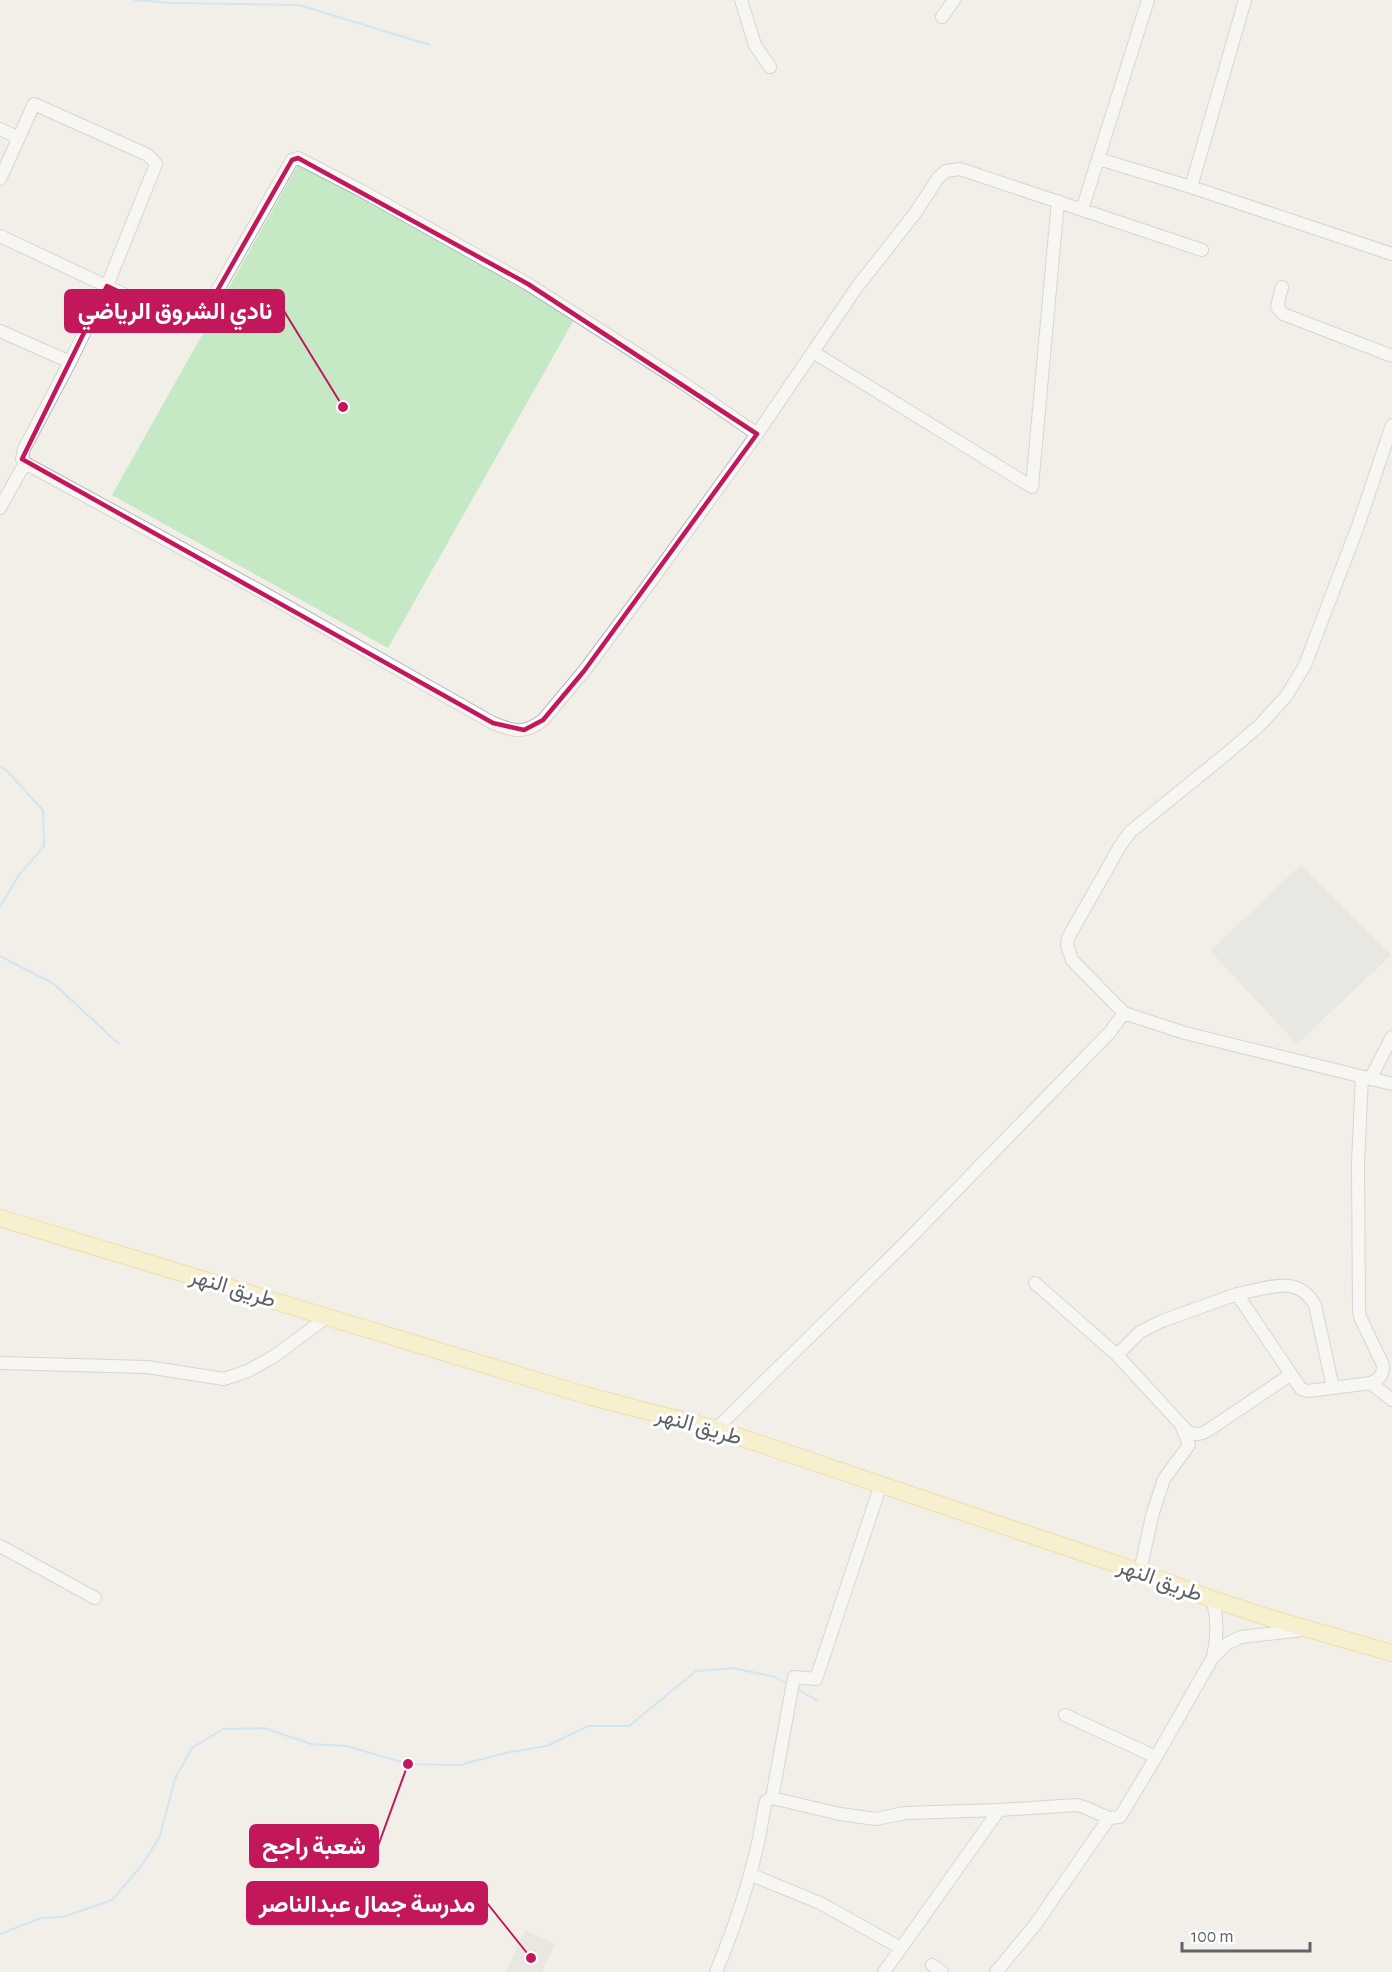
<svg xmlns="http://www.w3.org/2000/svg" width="1392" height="1972" viewBox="0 0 1392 1972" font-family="'Alegreya Sans',Vazirmatn,sans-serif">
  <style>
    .industrial { fill: #e0deda }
    .education { fill: #e1ded6 }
    .green { fill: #c5e8c5 }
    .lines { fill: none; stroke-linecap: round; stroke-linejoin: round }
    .stream { stroke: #aadaff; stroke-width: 2 }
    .minor-casing { stroke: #b5b8bc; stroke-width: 14 }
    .major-casing { stroke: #f2c960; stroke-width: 18 }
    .minor { stroke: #fff; stroke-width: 12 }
    .major { stroke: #fff2af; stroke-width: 16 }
    .marked { fill: none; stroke: #c2185b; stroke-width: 4.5; stroke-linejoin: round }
    .labels { text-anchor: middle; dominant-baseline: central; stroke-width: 6; stroke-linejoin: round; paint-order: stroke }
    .street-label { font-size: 22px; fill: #5f6368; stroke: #fff }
    .leader { fill: none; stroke: #c2185b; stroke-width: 2 }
    .callout-dot { fill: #c2185b; stroke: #fff; stroke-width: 2 }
    .callout { fill: #c2185b; stroke: #c2185b; stroke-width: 2 }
    .callout-label { font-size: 24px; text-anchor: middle; font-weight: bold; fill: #fff }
  </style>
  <rect width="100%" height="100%" fill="#f1efe8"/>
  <!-- industrial -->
  <path class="industrial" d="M 1301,865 L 1391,955 L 1297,1044 L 1210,951 Z"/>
  <!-- education -->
  <path class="education" d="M 525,1930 L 555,1944 L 542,1972 L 506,1972 Z"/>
  <!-- green -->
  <path class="green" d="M 299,163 L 575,318 L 388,648 L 112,495 Z"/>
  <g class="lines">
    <!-- stream -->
    <path class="stream" d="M 134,0 L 174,3 L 299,5 L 430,45
      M 0,766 L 7,771 L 43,810 L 44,846 L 19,875 L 0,907
      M 0,956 L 54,984 L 119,1044
      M 797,1689 L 818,1701
      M 0,1934 L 41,1918 L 63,1917 L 112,1900 L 142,1865 L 160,1836 L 175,1779 L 192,1748 L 223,1729 L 264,1728 L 311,1744 L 347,1746 L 408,1764 L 460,1765 L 505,1753 L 547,1746 L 588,1726 L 629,1726 L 696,1671 L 733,1668 L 775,1677 L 789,1685"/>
    <defs>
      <path id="minor" d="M 741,0 L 755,45 L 770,67
        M 942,17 L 954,0
        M 0,129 L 19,138
        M 1099,159 L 1191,187 L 1392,254
        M 0,179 L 34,104 L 148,155 L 156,164 L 107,286 L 70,362 L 24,449 L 22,459 L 25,463 L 262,592 L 493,723 C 513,731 524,735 543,720 L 584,671 L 649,584 L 757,434 L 857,287 L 916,212 L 938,178 L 946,171 L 960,169 L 1202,250
        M 1191,187 L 1245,0
        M 1082,210 L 1148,0
        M 0,236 L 179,320 L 190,322 L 201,319 L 292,160 L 298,158 L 362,191 L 528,284 L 683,383 L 757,434
        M 1282,287 L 1277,307 L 1283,314 L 1392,356
        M 0,331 L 70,362
        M 813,352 L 1032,487 L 1058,201
        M 0,508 L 25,463
        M 1124,1013 L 1185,1033 L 1392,1084
        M 1370,1079 L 1392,1037
        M 1035,1283 L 1117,1355 L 1187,1431 C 1195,1435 1199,1435 1207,1431 L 1290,1375
        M 1237,1294 C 1267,1289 1297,1273 1315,1305 L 1333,1388
        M 1117,1355 L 1140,1332 L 1162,1321 L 1237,1294 L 1301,1389 L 1308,1391 L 1371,1383 C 1380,1379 1383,1375 1383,1365 L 1360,1317 L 1359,1310 L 1358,1162 L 1362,1077
        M 0,1363 L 147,1367 L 224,1379 L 248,1371 L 276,1355 L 327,1317
        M 1371,1383 L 1392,1400
        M 716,1429 L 905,1243 L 1110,1032 L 1124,1013 L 1072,960 L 1067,945 L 1068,938 L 1120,846 L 1130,832 L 1225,755 L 1260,725 L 1287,695 L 1305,665 L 1358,526 L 1392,425
        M 0,1546 L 95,1598
        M 1140,1572 L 1152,1516 L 1164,1479 L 1189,1445 L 1182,1427
        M 1214,1656 L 1228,1643 L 1241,1637 L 1303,1630
        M 1065,1715 L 1156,1757
        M 772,1798 L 840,1814 L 876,1819 L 905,1813 L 999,1810 L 1076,1805 L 1084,1807 L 1109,1818
        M 754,1876 L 820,1903 L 901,1948
        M 932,1965 L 942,1972
        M 716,1972 C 733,1931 747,1890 757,1847 C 761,1832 762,1816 766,1801 L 772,1798 L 794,1677 L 816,1679 L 881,1484
        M 884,1972 L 999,1810
        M 996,1972 L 1035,1925 L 1109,1818 L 1120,1817 L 1156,1757 L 1213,1657 C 1218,1636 1218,1619 1212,1599"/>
      <path id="major" d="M 0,1218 L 588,1396 L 716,1429 L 1140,1572 L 1212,1599 L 1273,1619 L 1392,1653"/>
    </defs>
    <!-- minor casing -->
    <use href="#minor" class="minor-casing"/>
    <!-- major casing -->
    <use href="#major" class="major-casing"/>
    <!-- minor -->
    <use href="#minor" class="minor"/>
    <!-- major -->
    <use href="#major" class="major"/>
  </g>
  <!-- marked area -->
  <path d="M0 0H1392V1972H0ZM 298,158 L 528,284 L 757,434 L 584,671 L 543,720 L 524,730 L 493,723 L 22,459 L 107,286 L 179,320 L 201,319 L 292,160 Z" fill="#f1efe8" fill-opacity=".55" fill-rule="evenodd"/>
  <path class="marked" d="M 298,158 L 528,284 L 757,434 L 584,671 L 543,720 L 524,730 L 493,723 L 22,459 L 107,286 L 179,320 L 201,319 L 292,160 Z"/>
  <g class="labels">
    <!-- street labels -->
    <g class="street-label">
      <text transform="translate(233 1288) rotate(17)">طريق النهر</text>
      <text transform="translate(699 1426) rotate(16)">طريق النهر</text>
      <text transform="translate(1160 1580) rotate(20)">طريق النهر</text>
    </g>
  </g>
  <!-- callouts -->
  <path class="leader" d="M343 407L284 311M408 1764L378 1846M531 1958L487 1903"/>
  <g class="callout-dot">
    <circle cx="343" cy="407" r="6"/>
    <circle cx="408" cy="1764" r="6"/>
    <circle cx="531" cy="1958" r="6"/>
  </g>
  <g class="callout">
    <rect x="65" y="290" width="219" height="42" rx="6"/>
    <rect x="250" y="1825" width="128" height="42" rx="6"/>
    <rect x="247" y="1882" width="240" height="42" rx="6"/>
  </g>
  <g class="callout-label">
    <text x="175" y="319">نادي الشروق الرياضي</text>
    <text x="314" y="1854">شعبة راجح</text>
    <text x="367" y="1912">مدرسة جمال عبدالناصر</text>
  </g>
  <!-- scale -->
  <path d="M1182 1942v9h128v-9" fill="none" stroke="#5f6368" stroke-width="3"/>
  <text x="1191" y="1942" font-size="18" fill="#5f6368" stroke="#ffffff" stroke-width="4.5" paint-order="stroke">100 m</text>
</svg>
